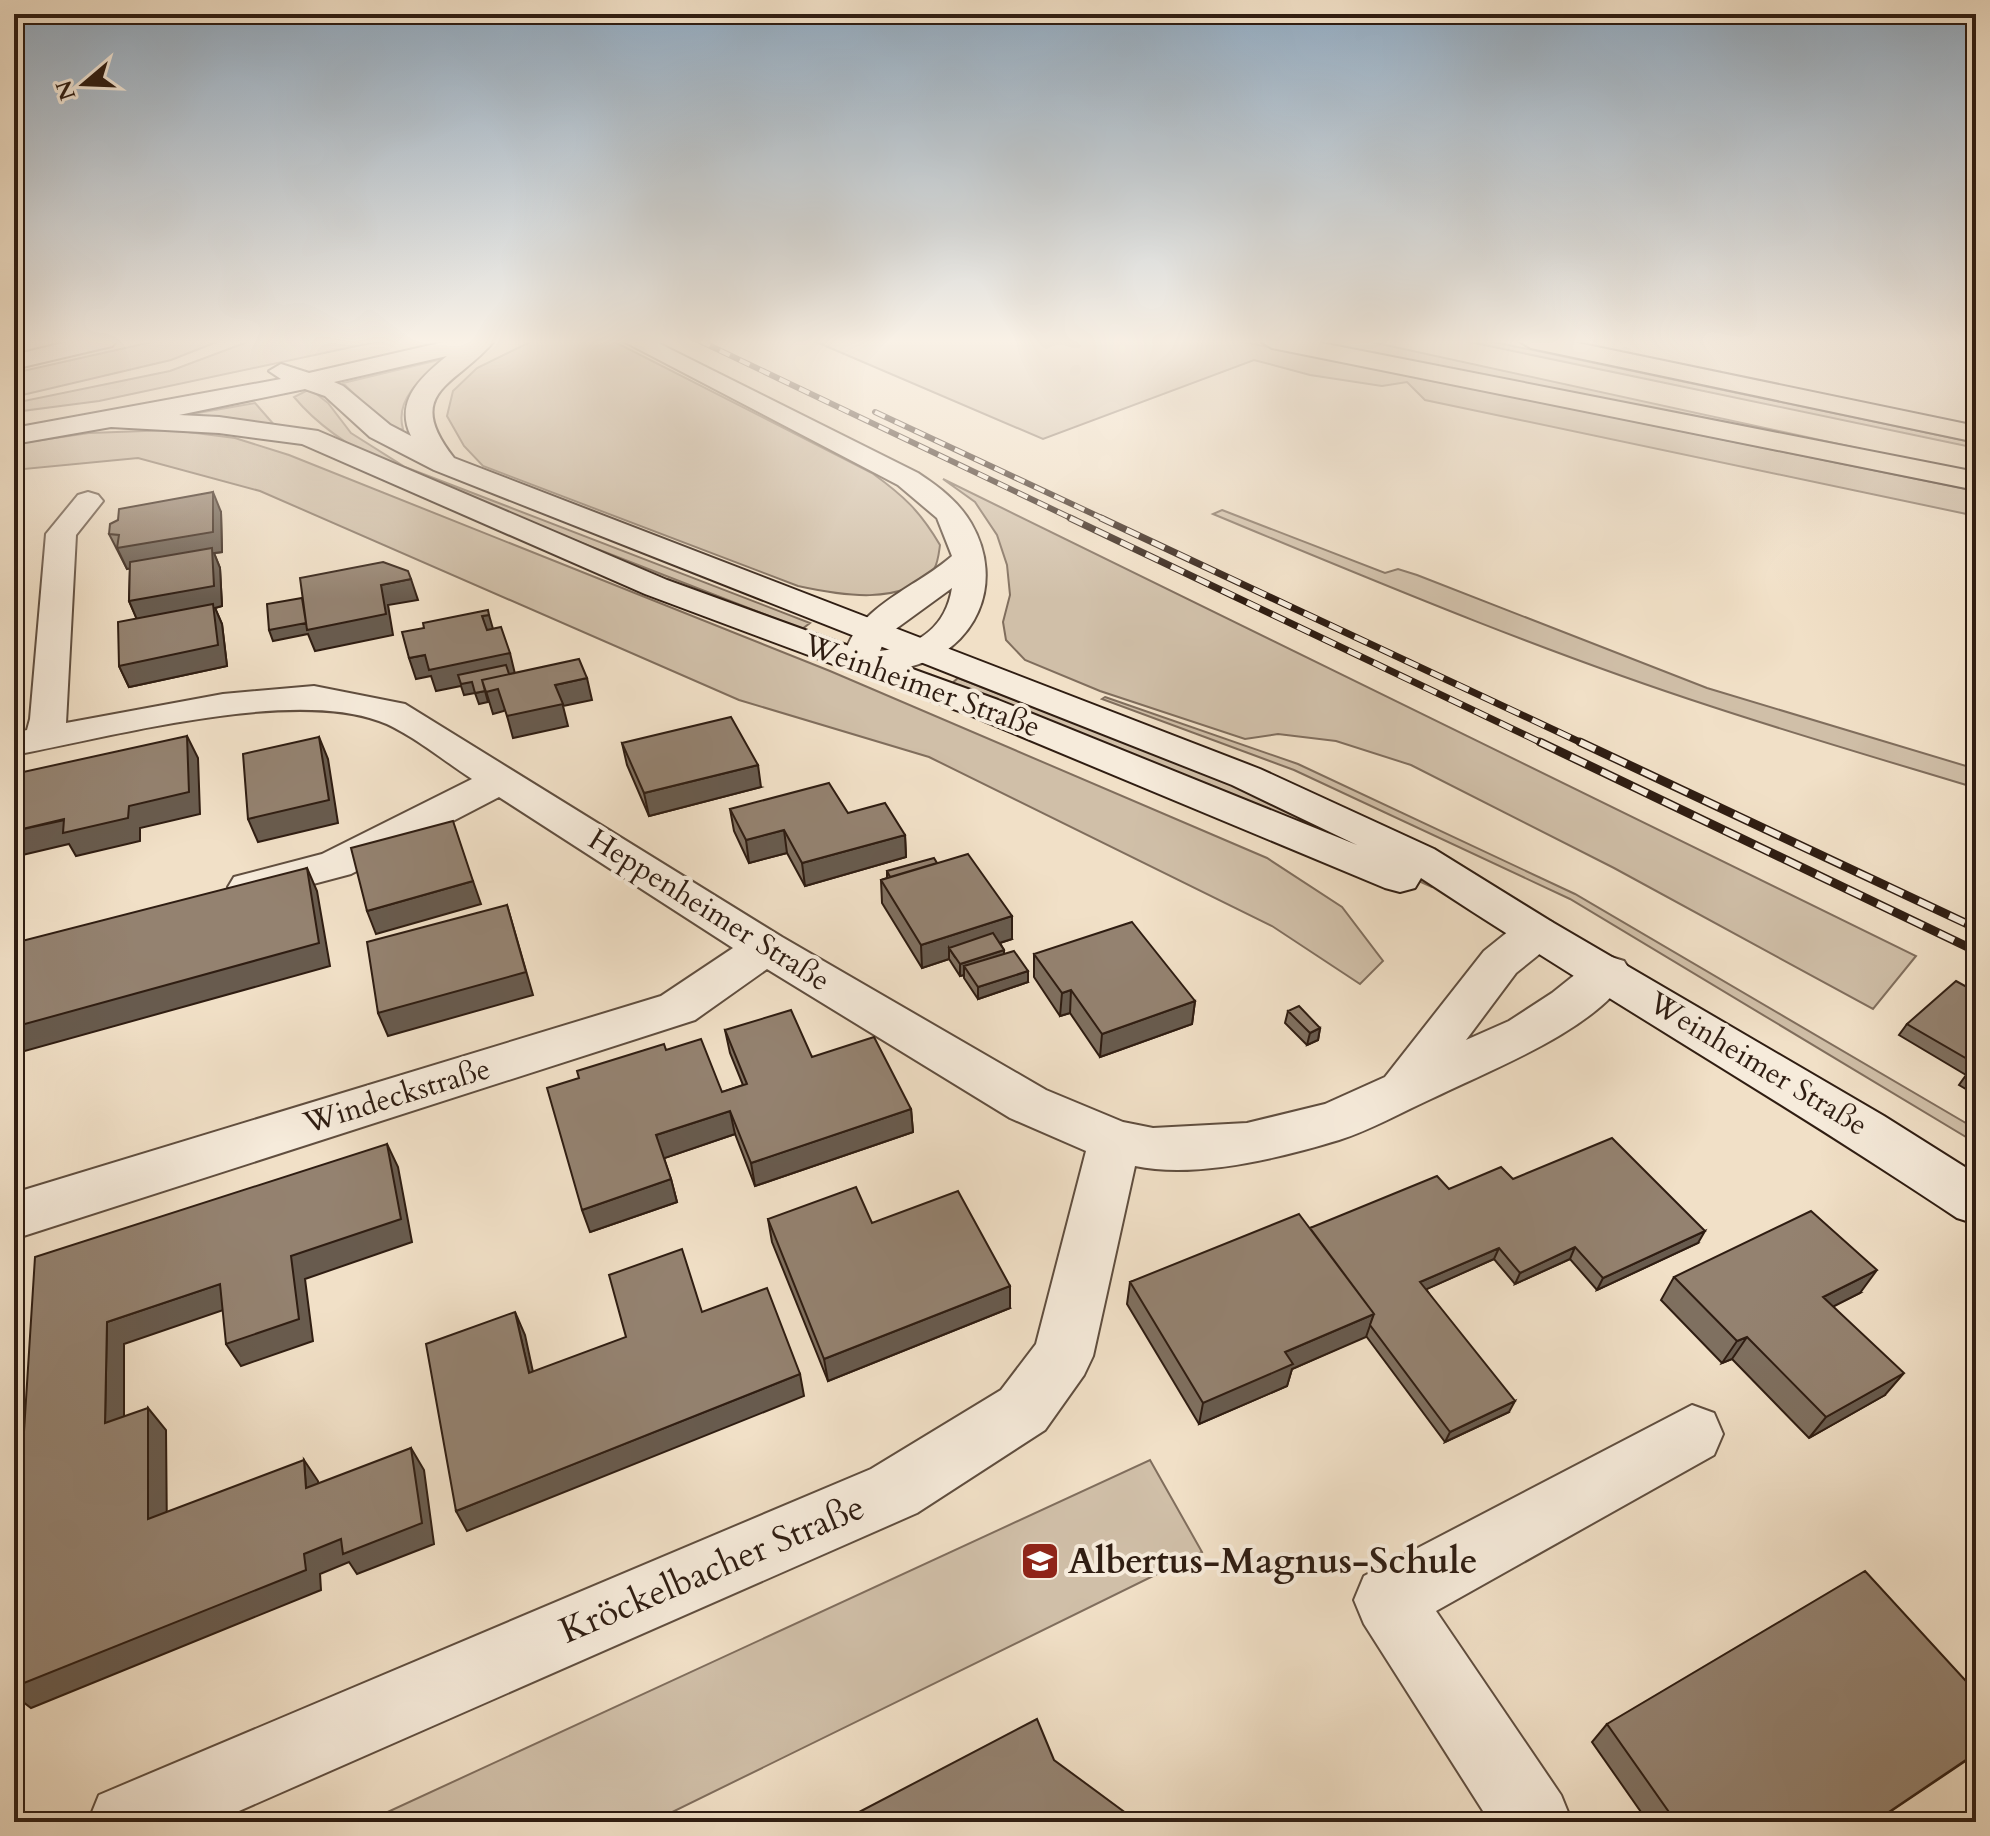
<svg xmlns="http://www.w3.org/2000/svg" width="1990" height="1836" viewBox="0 0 1990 1836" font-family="Cardo,serif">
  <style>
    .green { fill: #d0bfa8; stroke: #806e5d; stroke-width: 2 }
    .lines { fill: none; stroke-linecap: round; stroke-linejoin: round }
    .street-casing { stroke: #604e3f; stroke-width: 4 }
    .secondary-casing { stroke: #2f1d12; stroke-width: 4 }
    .highway-casing { stroke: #2f1d12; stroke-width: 4 }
    .street { fill: #f6ebdb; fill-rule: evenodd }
    .secondary { fill: #f6ebdb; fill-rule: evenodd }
    .highway { fill: #f1e0c7; fill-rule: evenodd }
    .rail-far2-casing { stroke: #2f1d12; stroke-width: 6 }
    .rail-far1-casing { stroke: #2f1d12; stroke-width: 7 }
    .rail-casing { stroke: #2f1d12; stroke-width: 9 }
    .rail-far2 { stroke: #f6ebdb; stroke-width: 4; stroke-dasharray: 11; stroke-linecap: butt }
    .rail-far1 { stroke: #f6ebdb; stroke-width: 5; stroke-dasharray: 14; stroke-linecap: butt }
    .rail { stroke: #f6ebdb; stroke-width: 6; stroke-dasharray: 17; stroke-linecap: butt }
    .wall { fill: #7f7060; stroke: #2f1d12; stroke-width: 2 }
    .shaded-wall { fill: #685b4e; stroke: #2f1d12; stroke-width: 2 }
    .building { fill: #948270; stroke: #2f1d12; stroke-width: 2 }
    .labels { text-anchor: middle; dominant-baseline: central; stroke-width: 8; stroke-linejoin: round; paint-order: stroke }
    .street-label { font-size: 30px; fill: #2f1d12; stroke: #f6ebdb }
    .near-poi-label { font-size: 36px; font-weight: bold; fill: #2f1d12; stroke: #f6ebdb; text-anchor: start }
    .near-street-label { font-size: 36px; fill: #2f1d12; stroke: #f6ebdb }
  </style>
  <rect width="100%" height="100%" fill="#f1e0c7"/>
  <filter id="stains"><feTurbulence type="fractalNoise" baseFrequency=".0025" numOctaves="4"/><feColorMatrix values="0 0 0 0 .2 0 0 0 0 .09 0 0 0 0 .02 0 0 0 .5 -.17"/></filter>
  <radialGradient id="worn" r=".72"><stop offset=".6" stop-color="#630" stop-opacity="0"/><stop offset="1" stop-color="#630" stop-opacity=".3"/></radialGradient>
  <!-- green -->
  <path class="green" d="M 156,341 L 219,341 L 171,360 L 14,397 L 14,373 Z
    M 250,341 L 380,341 L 99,401 L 14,412 L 14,403 L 170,371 Z
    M 532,341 L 613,341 L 872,473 C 904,496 920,511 940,545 C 939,552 938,563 934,569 C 903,607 839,595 798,586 L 483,466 L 464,446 L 447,416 L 453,391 L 477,368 Z
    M 1239,341 L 1976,491 L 1976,516 L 1425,400 L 1407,382 L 1382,386 L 1310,375 L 1254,360 L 1043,439 L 814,341 Z
    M 1298,341 L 1367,341 L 1976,474 Z
    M 1465,341 L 1489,341 L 1976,443 L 1976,448 Z
    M 447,358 C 425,376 394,397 403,429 L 392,431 L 343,383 Z
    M 310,389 L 328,403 L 351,433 L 405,467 L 810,623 L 802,629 C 718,596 635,564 551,531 C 468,499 352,467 294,397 Z
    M 255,403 L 276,427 L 190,416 L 192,414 Z
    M 172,430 L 235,438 L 289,455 L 830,671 L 1267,858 L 1342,907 L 1383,961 L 1360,984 L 1272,926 L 929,757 L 739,700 L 260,491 L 138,458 L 14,470 L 14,444 L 89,433 Z
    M 943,479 L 1916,956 L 1873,1009 L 1614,868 L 1411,765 L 1336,741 L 1278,734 L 1245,739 L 1100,691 L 1025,660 L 1006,640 L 1003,622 L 1010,595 L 1007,565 L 997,535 L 975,502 Z
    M 1222,510 L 1385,573 L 1398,569 L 1417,575 L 1707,688 L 1976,769 L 1976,788 C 1887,761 1798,735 1710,706 C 1541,651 1377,582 1213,514 Z
    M 958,678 L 1234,785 L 1442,878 L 1432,887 L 1231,796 L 950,685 Z
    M 1105,697 L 1298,764 L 1575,894 L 1976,1129 L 1976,1143 L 1570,899 L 1294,770 L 1102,699 Z
    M 1150,1460 L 1202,1552 L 652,1822 L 366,1822 Z"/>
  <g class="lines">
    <defs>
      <path id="street" d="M 71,341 L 116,341 L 112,346 L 14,369 L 14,355 Z
        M 623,341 L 654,341 L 918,473 C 939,487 958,501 971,523 C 1006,583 976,651 909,667 C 890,671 868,675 849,670 L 843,663 C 851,608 915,589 952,556 L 937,518 L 898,485 ZM 952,588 C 946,627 918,646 880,651 L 886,636 Z
        M 88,492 L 98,495 L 103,501 L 76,535 L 66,723 L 223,694 L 314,686 L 405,704 L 782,937 L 1046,1090 L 1123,1122 L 1153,1128 L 1247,1123 L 1325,1104 L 1385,1077 L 1484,951 L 1520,922 L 1536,918 L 1552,922 L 1558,933 L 1552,944 L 1516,973 L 1466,1040 L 1509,1021 L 1552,993 L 1592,961 L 1608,956 L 1624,961 L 1631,972 C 1597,1030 1492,1069 1433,1098 C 1402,1112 1371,1130 1339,1140 C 1280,1158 1196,1179 1135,1166 L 1093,1356 L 1084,1375 L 1045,1430 L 917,1513 L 214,1822 L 88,1822 L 99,1795 L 871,1469 L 1001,1390 L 1036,1344 L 1086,1151 L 1010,1118 L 767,969 L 695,1020 L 14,1239 L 14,1193 L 661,996 L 733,948 L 499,797 L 351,874 L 249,901 L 234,897 L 228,887 L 234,877 L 322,854 L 472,779 C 447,763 406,730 379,721 C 288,688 111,737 14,755 L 14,733 L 27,730 L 30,719 L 46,534 L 78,495 Z
        M 1692,1405 L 1714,1413 L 1723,1434 L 1714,1455 L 1436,1611 L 1561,1795 L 1572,1822 L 1490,1822 L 1364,1624 L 1354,1600 L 1364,1576 Z"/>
      <path id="secondary" d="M 448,341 L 494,341 C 458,385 401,391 454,458 L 1260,769 L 1434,849 L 1552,922 L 1884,1116 L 1976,1174 L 1976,1224 L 1957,1218 C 1781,1100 1598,995 1421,878 L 1415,888 L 1400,892 L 1385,888 L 972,716 L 645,594 L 302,444 L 219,433 L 111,427 L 14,444 L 14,428 L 281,379 L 269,371 L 281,364 L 309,373 ZM 447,356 C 421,377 394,401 411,436 L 390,425 L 343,386 L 334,382 ZM 305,389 L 325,396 L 370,437 L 434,470 L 1232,785 L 1357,845 L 998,700 L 667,580 L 318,431 L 219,417 L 179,415 Z"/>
      <path id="highway" d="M 1260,341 L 1311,341 L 1976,472 L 1976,490 L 1272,348 Z
        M 1519,341 L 1568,341 L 1976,426 L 1976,442 L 1531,348 Z"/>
    </defs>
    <!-- street casing -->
    <use href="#street" class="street-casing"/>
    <!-- secondary casing -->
    <use href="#secondary" class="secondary-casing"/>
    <!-- highway casing -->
    <use href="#highway" class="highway-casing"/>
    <!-- street -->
    <use href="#street" class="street"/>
    <!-- secondary -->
    <use href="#secondary" class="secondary"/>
    <!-- highway -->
    <use href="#highway" class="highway"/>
    <defs>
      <path id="rail-far2" d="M 700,341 L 1075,520
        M 875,412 L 1106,520"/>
      <path id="rail-far1" d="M 1070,518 L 1544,744
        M 1101,518 L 1584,744"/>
      <path id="rail" d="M 1540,742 L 1976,951
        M 1580,742 L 1976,928"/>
    </defs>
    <!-- rail-far2 casing -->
    <use href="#rail-far2" class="rail-far2-casing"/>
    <!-- rail-far1 casing -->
    <use href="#rail-far1" class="rail-far1-casing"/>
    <!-- rail casing -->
    <use href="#rail" class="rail-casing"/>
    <!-- rail-far2 -->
    <use href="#rail-far2" class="rail-far2"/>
    <!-- rail-far1 -->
    <use href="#rail-far1" class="rail-far1"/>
    <!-- rail -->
    <use href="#rail" class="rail"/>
  </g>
  <!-- wall -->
  <path class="wall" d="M 221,512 L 222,552 L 214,553 L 220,568 L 222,606 L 215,608 L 222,624 L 227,666 L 129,687 L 119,666 L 137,619 L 129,601 L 130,568 L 127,569 L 109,534 Z
    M 622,743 L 761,787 L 649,816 L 627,765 Z
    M 730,809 L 848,813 L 905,835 L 906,857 L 805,886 L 787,853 L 749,863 L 734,831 Z
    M 937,863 L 1012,939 L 1000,943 L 1004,950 L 1004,954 L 1028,982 L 978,999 L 964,978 L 964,975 L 960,976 L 949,959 L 922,968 L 882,903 L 881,880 L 887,878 L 887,871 Z
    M 1034,954 L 1195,1001 L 1192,1024 L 1100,1057 L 1070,1013 L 1060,1016 L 1034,977 Z
    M 1976,992 L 1976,1095 L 1959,1085 L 1966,1075 L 1899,1035 L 1907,1024 Z
    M 1288,1011 L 1320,1028 L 1318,1040 L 1307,1045 L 1285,1023 Z
    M 725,1030 L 812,1057 L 911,1109 L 913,1132 L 755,1186 L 735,1134 L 664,1158 L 671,1179 L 677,1202 L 590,1232 L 722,1092 L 743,1085 L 730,1053 Z
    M 1513,1179 L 1698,1243 L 1597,1290 L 1570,1259 L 1515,1284 L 1494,1259 L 1426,1289 L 1509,1412 L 1445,1442 L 1366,1336 L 1292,1369 L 1287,1386 L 1199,1424 L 1127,1304 L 1130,1282 L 1310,1228 L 1449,1189 Z
    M 768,1219 L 872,1223 L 1010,1308 L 828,1381 L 772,1242 Z
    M 1674,1277 L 1860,1293 L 1833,1306 L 1885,1395 L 1809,1438 L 1732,1359 L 1722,1363 L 1661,1300 Z
    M 1607,1724 L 1880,1819 L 1883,1822 L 1648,1822 L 1592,1742 Z"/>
  <!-- shaded-wall -->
  <path class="shaded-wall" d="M 213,492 L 221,512 L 222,552 L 214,553 L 220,568 L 222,606 L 215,608 L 222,624 L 227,666 L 129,687 L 119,666 L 138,622 L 129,601 L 212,554 L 127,569 L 117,548 Z
    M 411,579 L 418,600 L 388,605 L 393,635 L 315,651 L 308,634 L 273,641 L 269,630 L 381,585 Z
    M 489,615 L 495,636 L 488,637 L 482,616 Z
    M 510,653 L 515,674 L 475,693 L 464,695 L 461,686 L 436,691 L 431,676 L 416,679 L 409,658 L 425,655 Z
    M 587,678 L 592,700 L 563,706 L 568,726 L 513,738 L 507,716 L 555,685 Z
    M 518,684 L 504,711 L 493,714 L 486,691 Z
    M 485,691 L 488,702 L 479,704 L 475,693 Z
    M 187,736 L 198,758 L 200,814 L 140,828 L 140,841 L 76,856 L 69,844 L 14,857 L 14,831 L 129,806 Z
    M 319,737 L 328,759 L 338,823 L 258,842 L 248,819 Z
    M 758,765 L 761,787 L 649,816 L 644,793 Z
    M 784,830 L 787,853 L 749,863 L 746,840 Z
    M 905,835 L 906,857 L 805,886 L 802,863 Z
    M 307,868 L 317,891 L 330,966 L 14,1054 L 14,1027 Z
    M 473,881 L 481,904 L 376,934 L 367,911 Z
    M 507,905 L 533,995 L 388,1036 L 378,1013 Z
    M 1012,916 L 1012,939 L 955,957 L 949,948 L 949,959 L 922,968 L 921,945 Z
    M 1004,950 L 1004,962 L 964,966 L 964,975 L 960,976 L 960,964 Z
    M 1028,971 L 1028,982 L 978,999 L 978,987 Z
    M 1071,990 L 1070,1013 L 1060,1016 L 1062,993 Z
    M 1195,1001 L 1192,1024 L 1100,1057 L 1102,1034 Z
    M 1320,1028 L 1318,1040 L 1307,1045 L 1310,1033 Z
    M 911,1109 L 913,1132 L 755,1186 L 751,1163 Z
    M 730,1111 L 735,1134 L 662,1159 L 656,1135 Z
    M 387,1144 L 398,1167 L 412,1242 L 305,1279 L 313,1341 L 241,1366 L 226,1344 L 291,1256 Z
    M 671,1179 L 677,1202 L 590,1232 L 582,1210 Z
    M 1705,1231 L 1698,1243 L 1597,1290 L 1603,1278 Z
    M 1575,1247 L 1570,1259 L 1515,1284 L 1520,1273 Z
    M 1499,1248 L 1494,1259 L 1416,1294 L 1420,1282 Z
    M 1877,1270 L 1860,1293 L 1807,1320 L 1823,1297 Z
    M 220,1284 L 235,1306 L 124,1344 L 124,1445 L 105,1423 L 107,1322 Z
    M 1010,1286 L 1010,1308 L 828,1381 L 824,1359 Z
    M 515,1312 L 525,1335 L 538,1395 L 529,1373 Z
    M 1374,1314 L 1366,1337 L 1292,1369 L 1287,1386 L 1199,1424 L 1203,1403 L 1285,1352 Z
    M 1747,1337 L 1732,1359 L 1722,1363 L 1737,1341 Z
    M 1904,1373 L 1885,1395 L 1809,1438 L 1826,1417 Z
    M 800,1374 L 804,1396 L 467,1531 L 456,1511 Z
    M 1515,1401 L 1509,1412 L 1445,1442 L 1450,1432 Z
    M 148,1408 L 166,1430 L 167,1540 L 148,1519 Z
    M 411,1448 L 424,1470 L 434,1544 L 357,1574 L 349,1562 L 320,1574 L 321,1590 L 31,1708 L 14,1695 L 14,1687 Z
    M 304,1460 L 318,1481 L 321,1509 L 306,1488 Z
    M 1976,1753 L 1976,1754 L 1875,1822 Z"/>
  <!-- building -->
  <path class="building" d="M 213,492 L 213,532 L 117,548 L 119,535 L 109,534 L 110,524 L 118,520 L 119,509 Z
    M 212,548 L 214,586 L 129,601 L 130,562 Z
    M 383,562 L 408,571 L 411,579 L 381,585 L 386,614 L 307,630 L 300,578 Z
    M 302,598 L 306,623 L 269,630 L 267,604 Z
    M 213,604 L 218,645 L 119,666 L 118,622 Z
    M 488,610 L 489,615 L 482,616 L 487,630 L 501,627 L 510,653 L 429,670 L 425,655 L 409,658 L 402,632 L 424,628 L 423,623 Z
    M 579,659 L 587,678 L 555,685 L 563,704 L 507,716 L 498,689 L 486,692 L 482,680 Z
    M 506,665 L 509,674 L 515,673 L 482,680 L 485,691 L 475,693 L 472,682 L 461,684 L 458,675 Z
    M 731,717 L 758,765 L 644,793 L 622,743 Z
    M 187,736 L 189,792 L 129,806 L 128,818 L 63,833 L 64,819 L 14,831 L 14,774 Z
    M 319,737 L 329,800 L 248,819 L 243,754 Z
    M 829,783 L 848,813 L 885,803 L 905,835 L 802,863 L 784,830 L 746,840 L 730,809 Z
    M 453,821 L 473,881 L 367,911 L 351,848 Z
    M 968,854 L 1012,916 L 921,945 L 881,880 Z
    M 934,858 L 937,863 L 890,877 L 887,871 Z
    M 307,868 L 319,943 L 14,1027 L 14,943 Z
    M 507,905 L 526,972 L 378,1013 L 367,942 Z
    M 1132,922 L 1195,1001 L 1102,1034 L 1071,990 L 1062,993 L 1034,954 Z
    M 993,933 L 1004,950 L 960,964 L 949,948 Z
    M 1014,951 L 1028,971 L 978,987 L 964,966 Z
    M 1956,981 L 1976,992 L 1976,1064 L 1907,1024 Z
    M 1299,1006 L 1320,1028 L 1310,1033 L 1288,1011 Z
    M 791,1010 L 812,1057 L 874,1037 L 911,1109 L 751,1163 L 730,1111 L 656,1135 L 671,1179 L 582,1210 L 547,1088 L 579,1078 L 577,1071 L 664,1044 L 666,1050 L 701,1039 L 722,1092 L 747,1084 L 725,1030 Z
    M 1976,1066 L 1976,1079 L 1967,1073 Z
    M 1612,1138 L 1705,1231 L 1603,1278 L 1575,1247 L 1520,1273 L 1499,1248 L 1420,1282 L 1515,1401 L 1450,1432 L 1370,1325 L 1374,1314 L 1310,1228 L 1437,1176 L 1449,1189 L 1501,1167 L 1513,1179 Z
    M 387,1144 L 401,1219 L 291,1256 L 299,1319 L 226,1344 L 220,1284 L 107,1322 L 105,1423 L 148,1408 L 148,1519 L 304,1460 L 306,1488 L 411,1448 L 422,1523 L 343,1554 L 341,1539 L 304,1554 L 306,1570 L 14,1687 L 14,1590 L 35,1257 Z
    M 856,1187 L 872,1223 L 958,1191 L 1010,1286 L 824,1359 L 768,1219 Z
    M 1811,1211 L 1877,1270 L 1823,1297 L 1904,1373 L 1826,1417 L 1747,1337 L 1737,1341 L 1674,1277 Z
    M 1299,1214 L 1374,1314 L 1285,1352 L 1293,1364 L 1203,1403 L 1130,1282 Z
    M 682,1249 L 702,1312 L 767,1288 L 800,1374 L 456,1511 L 426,1344 L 515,1312 L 529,1373 L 626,1337 L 609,1275 Z
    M 1865,1571 L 1976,1692 L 1976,1753 L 1880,1818 L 1883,1822 L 1676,1822 L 1607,1724 Z
    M 1037,1719 L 1054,1760 L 1138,1822 L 840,1822 Z"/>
  <!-- sky -->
  <linearGradient id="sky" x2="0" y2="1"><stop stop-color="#91abc2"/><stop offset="0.57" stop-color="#f9f1e6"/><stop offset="1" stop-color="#f9f1e6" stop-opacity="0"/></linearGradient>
  <rect width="1990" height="599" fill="url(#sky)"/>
  <!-- icons -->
  <defs>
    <symbol id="school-square" viewBox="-11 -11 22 22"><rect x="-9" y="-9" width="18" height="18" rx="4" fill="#8f2418" stroke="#f6ebdb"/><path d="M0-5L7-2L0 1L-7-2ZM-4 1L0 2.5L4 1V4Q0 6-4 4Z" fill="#fff"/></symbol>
  </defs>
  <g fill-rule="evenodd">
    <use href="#school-square" x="1018" y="1539" width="44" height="44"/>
  </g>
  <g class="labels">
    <!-- street labels -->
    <g class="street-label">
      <text transform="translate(922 686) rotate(20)">Weinheimer Straße</text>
      <text transform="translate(709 910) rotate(32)">Heppenheimer Straße</text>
      <text transform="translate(1758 1064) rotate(31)">Weinheimer Straße</text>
      <text transform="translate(397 1096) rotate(-17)">Windeckstraße</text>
    </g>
    <!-- near-poi labels -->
    <g class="near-poi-label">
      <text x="1068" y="1561">Albertus-Magnus-Schule</text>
    </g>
    <!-- near-street labels -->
    <g class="near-street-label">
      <text transform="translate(712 1569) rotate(-23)">Kröckelbacher Straße</text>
    </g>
  </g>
  <!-- margin -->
  <rect width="1990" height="1836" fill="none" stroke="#f1e0c7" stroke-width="48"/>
  <rect x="16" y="16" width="1958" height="1804" fill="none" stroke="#2f1d12" stroke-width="4"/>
  <rect x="24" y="24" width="1942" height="1788" fill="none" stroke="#2f1d12" stroke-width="2"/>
  <!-- north arrow -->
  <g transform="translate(84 84) rotate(251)" stroke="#f6ebdb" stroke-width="6" paint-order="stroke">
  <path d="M0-6L14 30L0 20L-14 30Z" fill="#2f1d12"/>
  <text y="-12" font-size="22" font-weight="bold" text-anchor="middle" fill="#2f1d12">N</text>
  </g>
  <rect width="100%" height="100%" filter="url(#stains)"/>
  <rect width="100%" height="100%" fill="url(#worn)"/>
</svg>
